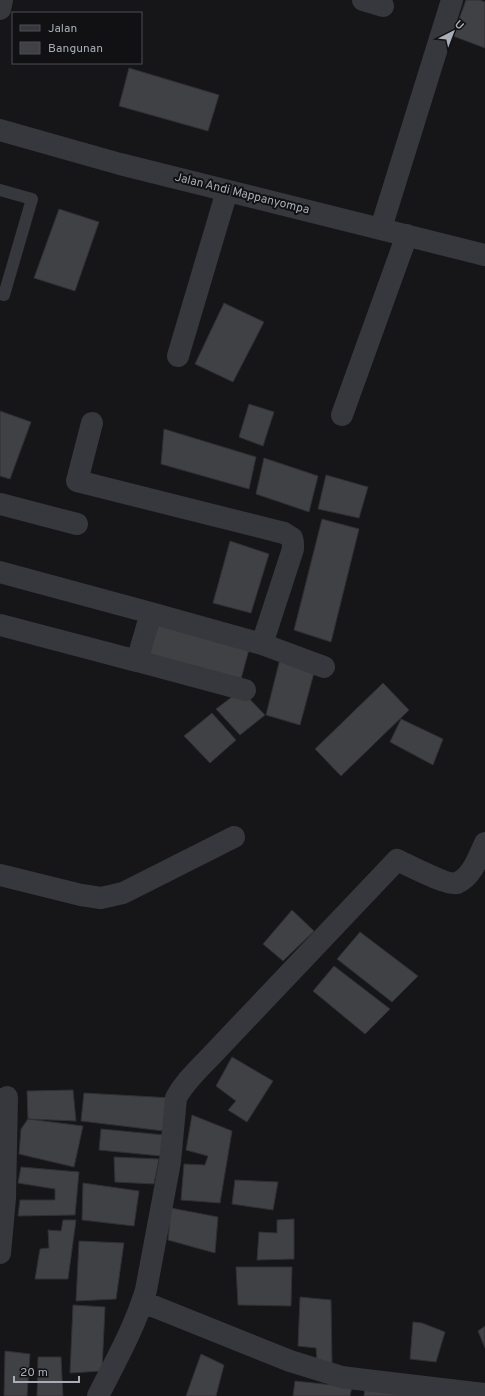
<svg xmlns="http://www.w3.org/2000/svg" width="485" height="1396" viewBox="0 0 485 1396" font-family="Overpass,sans-serif">
  <style>
    .building { fill: #404145; stroke: #303034 }
    .lines { fill: none; stroke-linecap: round; stroke-linejoin: round }
    .service { stroke: #37383d; stroke-width: 12 }
    .minor { stroke: #37383d; stroke-width: 22 }
    .tertiary { stroke: #37383d; stroke-width: 22 }
    .labels { text-anchor: middle; dominant-baseline: central; stroke-width: 4; stroke-linejoin: round; paint-order: stroke }
    .street-label { font-size: 12px; fill: #a8adb8; stroke: #111113 }
  </style>
  <rect width="100%" height="100%" fill="#161618"/>
  <!-- building -->
  <path class="building" d="M 466,0 L 480,0 L 485,2 L 485,48 L 453,36 Z
    M 129,68 L 219,95 L 208,131 L 119,106 Z
    M 59,209 L 99,222 L 75,291 L 34,278 Z
    M 224,303 L 264,322 L 233,382 L 195,364 Z
    M 249,404 L 274,412 L 263,446 L 239,437 Z
    M 0,411 L 31,422 L 10,479 L 0,476 Z
    M 164,429 L 256,457 L 249,489 L 161,464 Z
    M 264,458 L 318,476 L 309,512 L 256,494 Z
    M 326,475 L 368,487 L 359,518 L 318,509 Z
    M 322,519 L 359,529 L 331,642 L 294,630 Z
    M 230,541 L 269,554 L 251,613 L 213,603 Z
    M 160,619 L 251,642 L 241,679 L 148,657 Z
    M 280,659 L 315,669 L 300,725 L 266,715 Z
    M 383,683 L 409,710 L 341,776 L 315,749 Z
    M 241,690 L 265,715 L 240,735 L 216,709 Z
    M 212,713 L 236,740 L 210,763 L 184,736 Z
    M 401,719 L 443,739 L 433,765 L 390,742 Z
    M 292,910 L 314,931 L 283,961 L 263,944 Z
    M 360,932 L 418,976 L 392,1002 L 337,959 Z
    M 334,966 L 390,1009 L 365,1034 L 313,991 Z
    M 232,1057 L 273,1081 L 247,1122 L 228,1110 L 236,1101 L 216,1086 Z
    M 73,1090 L 76,1121 L 28,1119 L 27,1091 Z
    M 84,1093 L 172,1098 L 164,1131 L 81,1121 Z
    M 192,1115 L 232,1131 L 220,1203 L 181,1200 L 184,1164 L 205,1165 L 208,1156 L 186,1150 Z
    M 28,1119 L 83,1126 L 74,1167 L 19,1154 L 21,1129 Z
    M 101,1129 L 164,1135 L 161,1156 L 99,1150 Z
    M 114,1157 L 159,1159 L 154,1184 L 115,1182 Z
    M 21,1167 L 79,1172 L 75,1215 L 18,1216 L 20,1200 L 55,1200 L 55,1189 L 18,1183 Z
    M 235,1180 L 278,1182 L 273,1210 L 232,1204 Z
    M 83,1183 L 139,1191 L 134,1226 L 82,1220 Z
    M 171,1208 L 218,1217 L 215,1253 L 168,1240 Z
    M 294,1219 L 294,1259 L 257,1260 L 259,1232 L 277,1233 L 277,1220 Z
    M 63,1220 L 76,1220 L 68,1279 L 35,1279 L 40,1249 L 49,1248 L 48,1230 L 61,1231 Z
    M 79,1241 L 124,1243 L 116,1299 L 76,1301 Z
    M 236,1267 L 292,1267 L 291,1306 L 238,1305 Z
    M 300,1297 L 331,1300 L 332,1363 L 317,1360 L 316,1348 L 298,1346 Z
    M 73,1305 L 105,1307 L 102,1371 L 70,1373 Z
    M 413,1322 L 422,1323 L 445,1332 L 436,1362 L 410,1359 Z
    M 485,1326 L 485,1348 L 478,1331 Z
    M 5,1351 L 30,1354 L 27,1396 L 4,1396 Z
    M 201,1354 L 224,1365 L 216,1396 L 186,1396 Z
    M 38,1357 L 61,1357 L 63,1396 L 37,1396 Z
    M 295,1381 L 352,1387 L 350,1396 L 293,1396 Z
    M 365,1387 L 430,1396 L 364,1396 Z"/>
  <g class="lines">
    <!-- service -->
    <path class="service" d="M 0,190 L 32,199 L 4,295 L 0,294"/>
    <!-- minor -->
    <path class="minor" d="M 363,0 L 383,6
      M 0,130 L 120,164 L 485,255
      M 381,228 L 452,0
      M 178,356 L 227,191
      M 342,415 L 407,235
      M 92,423 L 77,481 L 284,533 L 292,538 L 293,543 L 293,549 L 262,644
      M 0,504 L 77,524
      M 0,572 L 151,613 L 262,644 L 324,667
      M 0,625 L 137,661 L 151,613
      M 137,661 L 245,690
      M 0,875 L 81,895 L 101,898 L 123,893 L 234,837
      M 0,1253 L 5,1198 L 7,1097
      M 143,1302 L 290,1361 L 342,1377 L 357,1379 L 485,1394
      M 98,1396 C 115,1362 135,1327 146,1290 L 170,1162 L 176,1098 C 185,1081 199,1069 212,1055 L 397,860 C 408,865 448,886 457,883 C 472,877 479,856 485,843"/>
    <!-- tertiary -->
    <path class="tertiary" d="M 0,9 L 2,0"/>
  </g>
  <g class="labels">
    <!-- street labels -->
    <g class="street-label">
      <text transform="translate(242 194) rotate(14)">Jalan Andi Mappanyompa</text>
    </g>
  </g>
  <!-- legend -->
  <rect x="12" y="12" width="130" height="52" fill="#111113" stroke="#4d4f55"/>
  <rect x="20" y="25" width="20" height="6" fill="#37383d" stroke="#4d4f55"/>
  <text x="48" y="32" font-size="12" fill="#a8adb8">Jalan</text>
  <rect x="20" y="42" width="20" height="12" fill="#404145" stroke="#4d4f55"/>
  <text x="48" y="52" font-size="12" fill="#a8adb8">Bangunan</text>
  <!-- north arrow -->
  <g transform="translate(453 32) rotate(42)" stroke="#111113" stroke-width="3" paint-order="stroke">
  <path d="M0-3L7 15L0 10L-7 15Z" fill="#a8adb8"/>
  <text y="-6" font-size="11" font-weight="bold" text-anchor="middle" fill="#a8adb8">U</text>
  </g>
  <!-- scale -->
  <path d="M14 1376v6h65v-6" fill="none" stroke="#a8adb8" stroke-width="2"/>
  <text x="20" y="1376" font-size="12" fill="#a8adb8" stroke="#111113" stroke-width="3" paint-order="stroke">20 m</text>
</svg>
